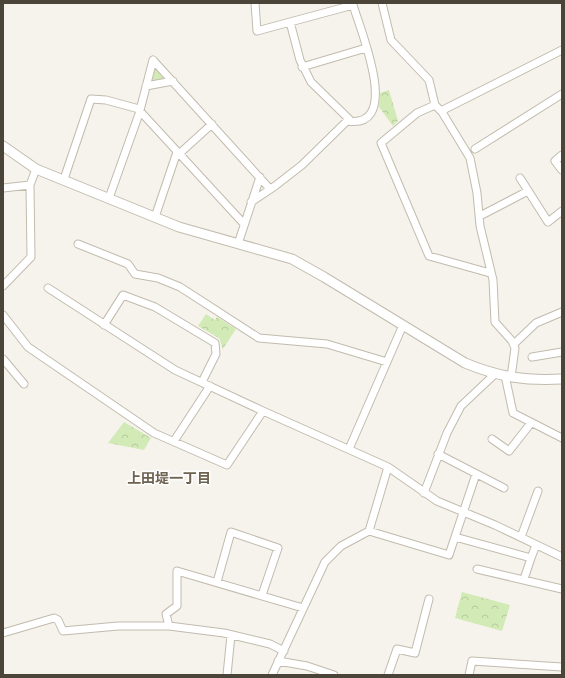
<svg xmlns="http://www.w3.org/2000/svg" width="565" height="678" viewBox="0 0 565 678" font-family="Karla,'Noto Sans JP',sans-serif">
  <style>
    .park { fill: url(#park-crowns) }
    .lines { fill: none; stroke-linecap: round; stroke-linejoin: round }
    .minor-casing { stroke: #c2bbae; stroke-width: 9 }
    .tertiary-casing { stroke: #c2bbae; stroke-width: 11 }
    .minor { stroke: #fff; stroke-width: 7 }
    .tertiary { stroke: #fff; stroke-width: 9 }
    .labels { text-anchor: middle; dominant-baseline: central; stroke-width: 3; stroke-linejoin: round; paint-order: stroke }
    .neighbourhood-label { font-size: 14px; font-weight: bold; fill: #6e6250; stroke: #fff }
  </style>
  <defs>
    <pattern id="park-crowns" width="20" height="18" patternUnits="userSpaceOnUse"><rect width="20" height="18" fill="#d2eab5"/><path d="M2 6a3 3 0 1 1 6 0M12 15a3 3 0 1 1 6 0" fill="none" stroke="#b6ca9c"/></pattern>
  </defs>
  <rect width="100%" height="100%" fill="#f6f3ec"/>
  <!-- park -->
  <path class="park" d="M 155,68 L 164,79 L 152,82 Z
    M 389,90 L 398,121 L 393,126 L 379,107 L 380,93 Z
    M 206,314 L 215,320 L 217,317 L 236,329 L 223,349 L 219,338 L 198,326 Z
    M 124,422 L 151,438 L 144,450 L 108,443 Z
    M 462,592 L 510,605 L 502,631 L 455,618 Z"/>
  <g class="lines">
    <defs>
      <path id="minor" d="M 255,3 L 257,31 L 353,5 C 360,29 403,130 347,121
        M 382,3 L 391,40 L 429,80 L 435,105 L 442,112 L 470,158 L 477,193 L 480,226 L 493,280 L 495,322 L 512,341 L 515,348 L 511,377
        M 153,60 L 270,189
        M 302,67 L 366,48
        M 146,86 L 173,81
        M 435,105 L 417,113 L 381,143 L 429,256 L 490,273
        M 139,110 L 244,224
        M 441,111 L 562,50
        M 475,149 L 562,94
        M 179,154 L 212,124
        M 562,155 L 555,161 L 562,170
        M 520,178 L 548,222 L 562,211
        M 64,179 L 91,99 L 106,100 L 139,109
        M 3,188 L 30,185 L 36,169
        M 109,198 L 139,114 L 153,60
        M 251,202 L 275,186 L 302,165 L 349,119 L 311,82 L 300,60 L 290,22
        M 480,216 L 528,191
        M 155,217 L 177,152
        M 78,244 L 128,264 L 135,274 L 158,278 L 180,287 L 259,338 L 327,344 L 387,362
        M 238,244 L 260,177
        M 3,286 L 31,257 L 30,185
        M 3,315 L 28,347 L 154,433 L 227,465 L 263,411 L 175,370 L 48,288
        M 104,325 L 123,295 L 155,307 L 215,343 L 216,354 L 202,382
        M 514,344 L 536,323 L 562,312
        M 532,357 L 562,352
        M 3,359 L 24,384
        M 506,380 L 513,413 L 562,438
        M 263,411 L 388,467 L 437,501 L 495,525 L 562,557
        M 492,439 L 509,451 L 531,423
        M 174,441 L 210,386
        M 349,449 L 403,325
        M 438,454 L 504,488
        M 424,493 L 447,433 L 461,406 L 495,374
        M 369,531 L 449,555 L 476,474
        M 455,537 L 531,558 L 524,579
        M 521,537 L 538,491
        M 531,558 L 536,545
        M 477,569 L 562,589
        M 217,582 L 231,532 L 278,548 L 262,595
        M 169,626 L 166,614 L 177,606 L 177,571 L 303,608
        M 3,633 L 54,618 L 58,620 L 63,631 L 118,626 L 169,626 L 224,633 L 270,644 L 284,651
        M 278,661 L 307,666 L 334,675
        M 227,675 L 231,635
        M 272,675 L 325,562 L 341,546 L 369,531 L 388,467
        M 388,675 L 397,649 L 415,653 L 429,599
        M 469,675 L 472,661 L 562,667"/>
      <path id="tertiary" d="M 3,146 L 36,169 L 179,227 L 292,259 L 324,277 L 465,363 C 499,377 525,381 562,379"/>
    </defs>
    <!-- minor casing -->
    <use href="#minor" class="minor-casing"/>
    <!-- tertiary casing -->
    <use href="#tertiary" class="tertiary-casing"/>
    <!-- minor -->
    <use href="#minor" class="minor"/>
    <!-- tertiary -->
    <use href="#tertiary" class="tertiary"/>
  </g>
  <g class="labels">
    <!-- neighbourhood labels -->
    <g class="neighbourhood-label">
      <text x="169" y="478">上田堤一丁目</text>
    </g>
  </g>
  <!-- border -->
  <rect width="565" height="678" fill="none" stroke="#4b4439" stroke-width="8"/>
</svg>
